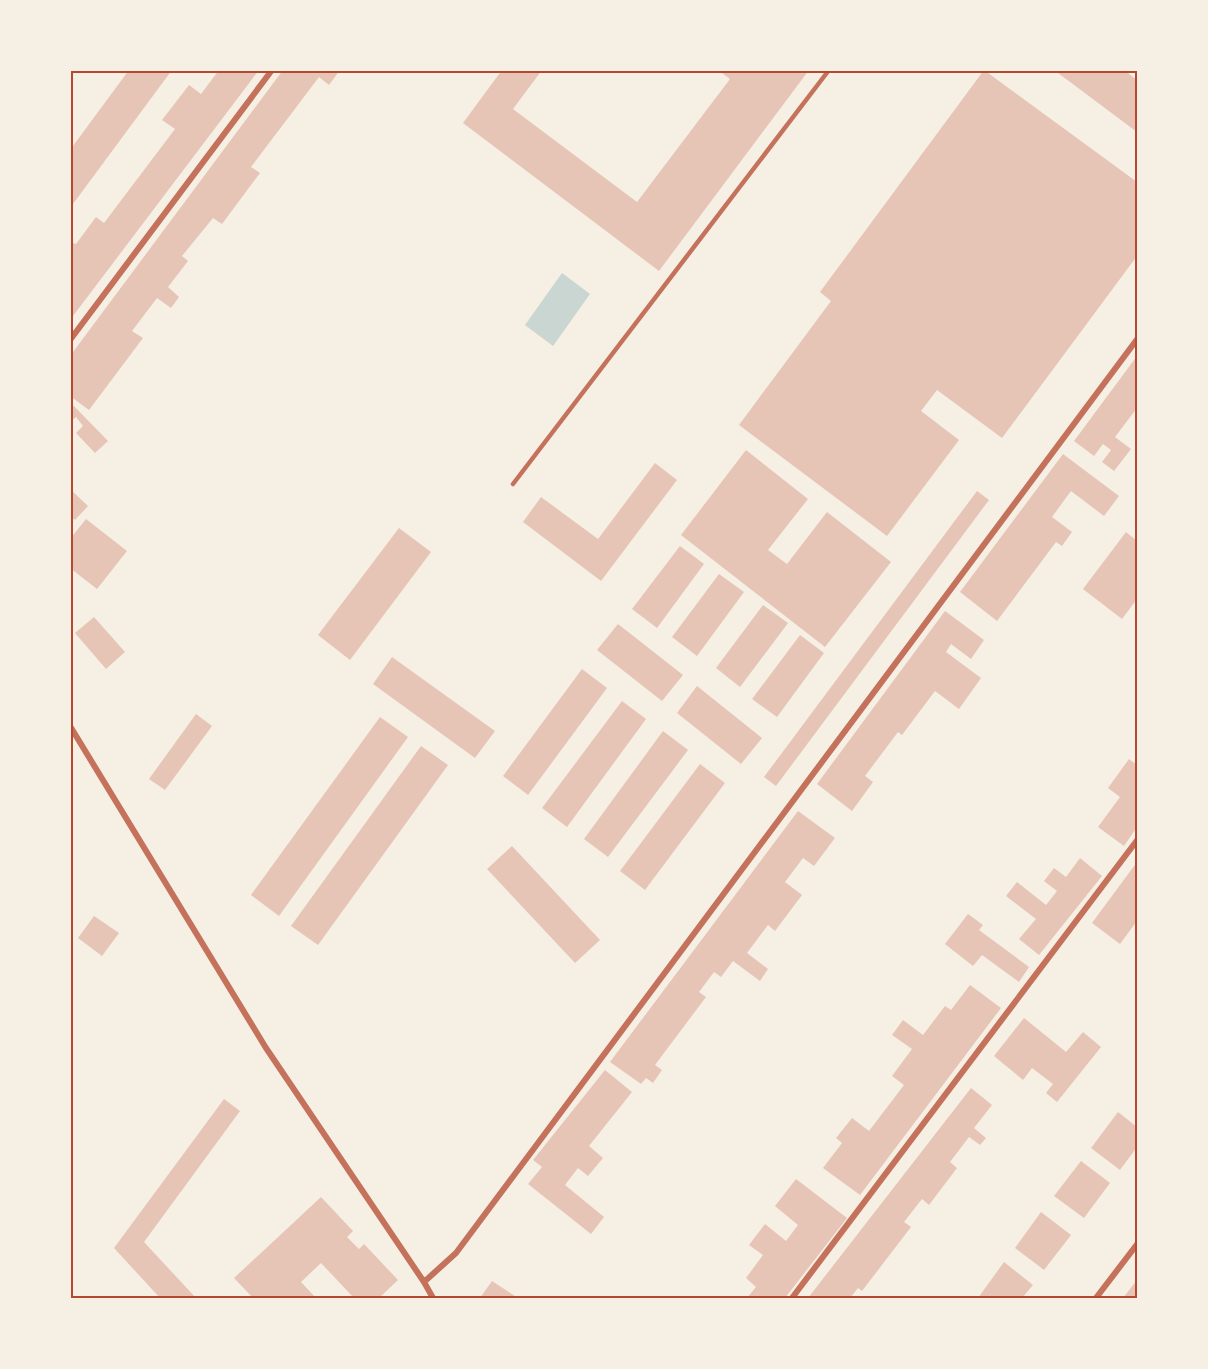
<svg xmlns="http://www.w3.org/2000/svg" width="1208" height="1369" viewBox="0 0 1208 1369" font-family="'Roboto Condensed',sans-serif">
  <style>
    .water { fill: #c9d6d2 }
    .building { fill: #e6c5b7 }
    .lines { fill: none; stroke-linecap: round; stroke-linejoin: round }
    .service { stroke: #c5725c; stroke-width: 4.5 }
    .minor { stroke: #c5725c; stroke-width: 6 }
    .neatline { fill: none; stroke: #b5482f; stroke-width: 2 }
  </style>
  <rect width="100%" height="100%" fill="#f6efe4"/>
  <!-- water -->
  <path class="water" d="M 562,273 L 590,294 L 553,346 L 525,325 Z"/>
  <!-- building -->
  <path class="building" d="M 129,70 L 172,70 L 70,208 L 70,150 Z
    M 219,70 L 259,70 L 70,320 L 70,242 L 76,244 L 96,217 L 104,223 L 175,129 L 162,120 L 189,85 L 201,94 Z
    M 283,70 L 340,70 L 329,85 L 319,77 L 251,167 L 260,173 L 222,224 L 213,218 L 182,256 L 188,261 L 168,287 L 179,297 L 171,308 L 157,298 L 132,331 L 143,338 L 89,410 L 70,396 L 70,356 Z
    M 502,70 L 542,70 L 513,109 L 637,202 L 730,79 L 718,70 L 809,70 L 659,271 L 463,123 Z
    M 984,70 L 1137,182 L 1137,256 L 1002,438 L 937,390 L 921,411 L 959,440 L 887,536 L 739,425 L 831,301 L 820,292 Z
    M 1054,70 L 1124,70 L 1137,80 L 1137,132 Z
    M 1137,356 L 1137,408 L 1115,437 L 1131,449 L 1114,471 L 1102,462 L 1111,450 L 1103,444 L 1094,456 L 1074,441 Z
    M 70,402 L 108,441 L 95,453 L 76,433 L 83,426 L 76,417 L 70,422 Z
    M 746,450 L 808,499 L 768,550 L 787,564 L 827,512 L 891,562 L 825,647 L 681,535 Z
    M 1063,454 L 1119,496 L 1104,516 L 1071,491 L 1052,517 L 1072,532 L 1062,546 L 1056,542 L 997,621 L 960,592 Z
    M 655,463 L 677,480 L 601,581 L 523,522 L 541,497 L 598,539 Z
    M 70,489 L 88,506 L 75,520 L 70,516 Z
    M 977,491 L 989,500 L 776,786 L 764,777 Z
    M 86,519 L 127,551 L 97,589 L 70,568 L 70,539 Z
    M 399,528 L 431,552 L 350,660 L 318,635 Z
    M 1126,532 L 1137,541 L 1137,599 L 1122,619 L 1083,589 Z
    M 680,546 L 704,564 L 657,628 L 632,609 Z
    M 719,574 L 744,592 L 697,656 L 672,637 Z
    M 763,605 L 788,623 L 740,687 L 716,668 Z
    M 945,611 L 984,640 L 971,659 L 951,644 L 946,652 L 981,678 L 959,709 L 935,691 L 902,735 L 898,732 L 865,776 L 873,782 L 852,811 L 817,784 Z
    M 94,617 L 125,652 L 106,669 L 75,633 Z
    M 618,624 L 683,675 L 662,701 L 597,650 Z
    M 800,635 L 824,653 L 777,717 L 752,699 Z
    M 392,657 L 495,731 L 475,758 L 373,684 Z
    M 582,669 L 607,688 L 528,795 L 503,776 Z
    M 697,686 L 762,738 L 741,764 L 677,713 Z
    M 622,701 L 646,719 L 567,827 L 542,808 Z
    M 196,714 L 212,726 L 165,790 L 149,779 Z
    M 380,717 L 408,737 L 279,916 L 251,895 Z
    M 663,731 L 688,750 L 608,857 L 584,839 Z
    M 421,746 L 448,765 L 318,945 L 291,926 Z
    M 1129,759 L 1137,765 L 1137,827 L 1124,846 L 1098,827 L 1120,797 L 1108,788 Z
    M 700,764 L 725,783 L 645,890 L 620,871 Z
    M 798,811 L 835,838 L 814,866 L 803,858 L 785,882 L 802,895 L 775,931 L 768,925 L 747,953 L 768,969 L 760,981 L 733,961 L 721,977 L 714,972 L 699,992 L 706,997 L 655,1065 L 662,1070 L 653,1083 L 646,1078 L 641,1084 L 610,1062 Z
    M 512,846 L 600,940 L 575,963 L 487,869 Z
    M 1080,858 L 1102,876 L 1039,955 L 1019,939 L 1036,919 L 1006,896 L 1017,882 L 1046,905 L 1057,891 L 1044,881 L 1054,868 L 1066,877 Z
    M 1137,862 L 1137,921 L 1120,944 L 1092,923 Z
    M 968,914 L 983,925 L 979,930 L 1029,967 L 1019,982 L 982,955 L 973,966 L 945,944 Z
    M 94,916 L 119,933 L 102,956 L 78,938 Z
    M 970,985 L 1001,1008 L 860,1195 L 823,1168 L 842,1143 L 836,1138 L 852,1118 L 869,1131 L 904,1085 L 892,1076 L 912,1049 L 892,1035 L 903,1020 L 923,1035 L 945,1006 L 951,1010 Z
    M 1024,1018 L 1066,1052 L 1083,1032 L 1101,1047 L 1057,1102 L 1046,1093 L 1053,1084 L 1032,1068 L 1023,1080 L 994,1056 Z
    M 605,1070 L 632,1092 L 589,1146 L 603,1158 L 588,1176 L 578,1168 L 565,1185 L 604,1217 L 591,1234 L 528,1184 L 542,1167 L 533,1160 Z
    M 971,1088 L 992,1105 L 974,1128 L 986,1138 L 980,1145 L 969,1137 L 950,1162 L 957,1168 L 929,1205 L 922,1199 L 904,1222 L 911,1227 L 862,1291 L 858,1288 L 850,1298 L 808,1298 Z
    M 224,1099 L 240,1111 L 144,1242 L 196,1298 L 160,1298 L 114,1248 Z
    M 1118,1112 L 1137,1127 L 1137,1147 L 1120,1170 L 1091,1148 Z
    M 1081,1161 L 1110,1183 L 1084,1218 L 1054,1196 Z
    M 796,1179 L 847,1218 L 785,1298 L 747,1298 L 756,1287 L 746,1278 L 763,1255 L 749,1245 L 765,1224 L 786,1241 L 798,1225 L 775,1206 Z
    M 321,1197 L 353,1231 L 347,1237 L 359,1249 L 364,1244 L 398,1280 L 379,1298 L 354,1298 L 321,1263 L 301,1282 L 316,1298 L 253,1298 L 234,1278 Z
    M 1041,1212 L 1071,1235 L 1044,1270 L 1015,1248 Z
    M 1004,1262 L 1033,1285 L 1022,1298 L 978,1298 Z
    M 1137,1280 L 1137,1298 L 1123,1298 Z
    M 492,1281 L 518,1298 L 480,1298 Z"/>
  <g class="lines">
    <!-- service -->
    <path class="service" d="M 513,484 L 829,70"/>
    <!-- minor -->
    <path class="minor" d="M 70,340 L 272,70
      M 70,726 L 266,1048 L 424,1282 L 433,1298
      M 424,1282 L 456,1253 L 1138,338
      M 792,1298 L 1138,839
      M 1096,1298 L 1138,1243"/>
  </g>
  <!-- border -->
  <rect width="1208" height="1369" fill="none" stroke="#f6efe4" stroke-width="144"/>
  <rect x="72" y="72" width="1064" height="1225" class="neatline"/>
</svg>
